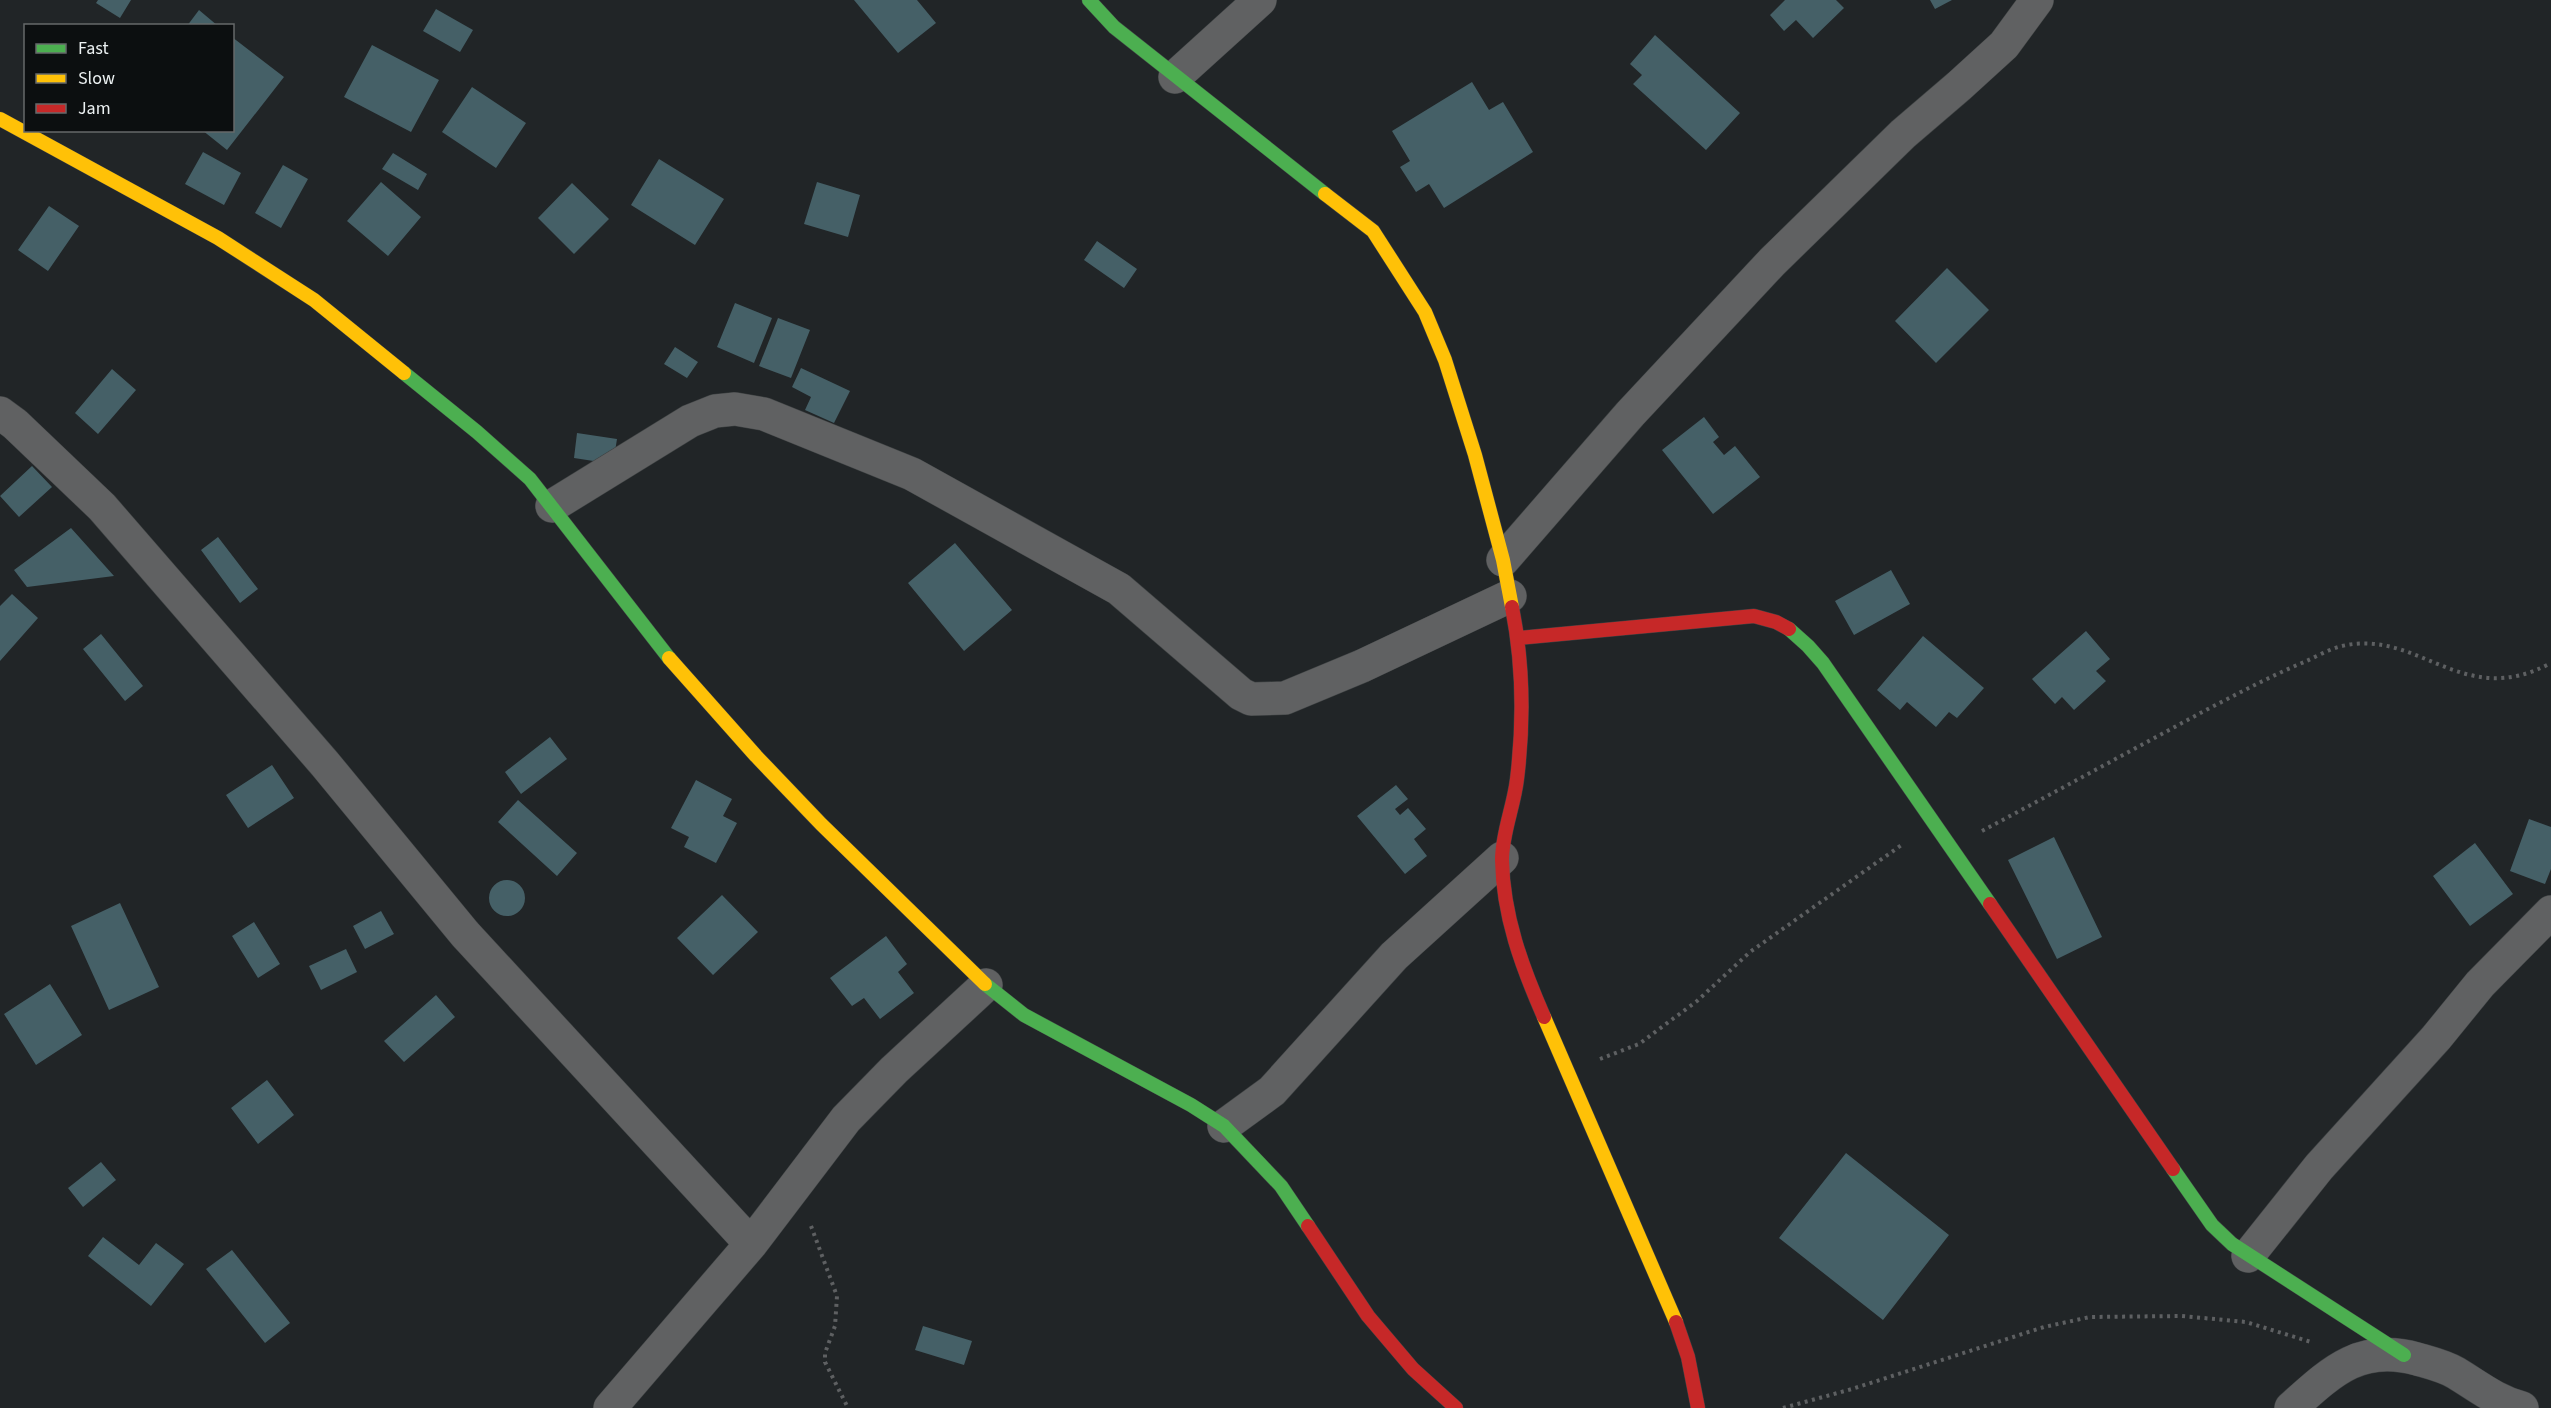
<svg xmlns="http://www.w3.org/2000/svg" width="2551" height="1408" viewBox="0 0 2551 1408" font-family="'Source Sans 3',sans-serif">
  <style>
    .building { fill: #456067 }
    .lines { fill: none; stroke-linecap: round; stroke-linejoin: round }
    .street-casing { stroke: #3e4243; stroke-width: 34 }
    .fast-casing { stroke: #3e4243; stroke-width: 15 }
    .slow-casing { stroke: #3e4243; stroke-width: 15 }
    .jam-casing { stroke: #3e4243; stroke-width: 15 }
    .path { stroke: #5e6062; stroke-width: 4; stroke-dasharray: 3 4.5; stroke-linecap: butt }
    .street { stroke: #606162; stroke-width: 33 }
    .fast { stroke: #4caf50; stroke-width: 14 }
    .slow { stroke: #ffc107; stroke-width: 14 }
    .jam { stroke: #c62828; stroke-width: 14 }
  </style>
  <rect width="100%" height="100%" fill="#212527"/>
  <!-- building -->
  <path class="building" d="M 98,0 L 131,0 L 120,18 L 96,3 Z
    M 854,0 L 917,0 L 936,23 L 898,53 Z
    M 1785,0 L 1836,0 L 1844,8 L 1813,38 L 1796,20 L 1784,31 L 1770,15 Z
    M 1930,0 L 1952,0 L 1935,9 Z
    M 436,9 L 473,30 L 460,52 L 423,31 Z
    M 199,10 L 218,26 L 187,26 Z
    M 1655,35 L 1740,113 L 1706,150 L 1633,84 L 1642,75 L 1630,64 Z
    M 232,37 L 284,77 L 227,150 L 202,130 L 232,130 Z
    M 372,45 L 439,80 L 411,132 L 344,97 Z
    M 1472,82 L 1489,110 L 1503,102 L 1533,152 L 1444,208 L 1429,184 L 1416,192 L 1400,167 L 1410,161 L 1392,131 Z
    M 472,87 L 526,123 L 496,168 L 442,132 Z
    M 203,152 L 241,173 L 224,205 L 185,184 Z
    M 393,153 L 427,174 L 418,190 L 382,169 Z
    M 659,159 L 724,199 L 695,245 L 631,205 Z
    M 283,165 L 308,179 L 281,228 L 255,213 Z
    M 381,182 L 421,217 L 388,256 L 347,221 Z
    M 817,182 L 860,195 L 848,237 L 804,224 Z
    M 572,183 L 609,219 L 574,254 L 538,218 Z
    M 49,206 L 79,226 L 48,271 L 18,250 Z
    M 1097,241 L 1137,269 L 1124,288 L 1084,260 Z
    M 1947,268 L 1989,310 L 1936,363 L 1895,321 Z
    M 735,303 L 772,318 L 754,363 L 717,347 Z
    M 778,318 L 810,330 L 791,378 L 759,366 Z
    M 675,347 L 698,362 L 687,378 L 664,364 Z
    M 801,368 L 850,391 L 834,423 L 805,410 L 811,397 L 792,387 Z
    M 112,369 L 136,390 L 98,434 L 75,413 Z
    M 1704,417 L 1719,437 L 1713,442 L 1724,455 L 1735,446 L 1760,477 L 1713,514 L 1662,450 Z
    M 577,433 L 617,439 L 613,464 L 574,458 Z
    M 32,466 L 52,487 L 19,517 L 0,496 Z
    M 71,528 L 114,576 L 27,587 L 14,570 Z
    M 218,537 L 258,589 L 240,603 L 201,550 Z
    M 955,543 L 1012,610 L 964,651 L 908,583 Z
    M 1891,570 L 1910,604 L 1854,635 L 1835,601 Z
    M 12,594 L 38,618 L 0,661 L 0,606 Z
    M 2086,631 L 2110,659 L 2096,671 L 2106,681 L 2074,710 L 2062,697 L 2055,704 L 2032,679 Z
    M 101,634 L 143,686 L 125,701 L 83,649 Z
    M 1923,636 L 1984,688 L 1957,718 L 1949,712 L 1936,727 L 1907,702 L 1900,710 L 1877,690 Z
    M 550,737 L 567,759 L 521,794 L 505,772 Z
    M 272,765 L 294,798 L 248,828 L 226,795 Z
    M 696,780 L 732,799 L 723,816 L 737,823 L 716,863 L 684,847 L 689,837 L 671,828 Z
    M 1396,785 L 1408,799 L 1395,809 L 1400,815 L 1408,808 L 1426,829 L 1414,839 L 1427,856 L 1405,874 L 1357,816 Z
    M 518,800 L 577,853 L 557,876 L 498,822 Z
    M 2529,819 L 2551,827 L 2551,869 L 2545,884 L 2510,871 Z
    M 2054,837 L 2102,937 L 2057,959 L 2008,860 Z
    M 2475,843 L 2513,894 L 2470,926 L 2433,876 Z
    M489 898a18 18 0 1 1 36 0a18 18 0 1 1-36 0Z
    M 722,895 L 758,932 L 713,975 L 677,938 Z
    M 120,903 L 159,987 L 109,1010 L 71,926 Z
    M 381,911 L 394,934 L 365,949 L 353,926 Z
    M 254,922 L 280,964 L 258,978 L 232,936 Z
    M 886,936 L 907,964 L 898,972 L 914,993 L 880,1019 L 864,998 L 852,1006 L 830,978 Z
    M 346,949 L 357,972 L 321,990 L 309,966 Z
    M 50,984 L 82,1035 L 36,1065 L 4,1014 Z
    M 436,995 L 455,1017 L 404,1062 L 384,1041 Z
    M 267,1080 L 294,1115 L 258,1144 L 231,1108 Z
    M 1846,1153 L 1949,1235 L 1883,1320 L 1779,1238 Z
    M 101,1162 L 116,1180 L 83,1207 L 68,1188 Z
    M 103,1237 L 139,1265 L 156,1243 L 184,1264 L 151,1306 L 88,1256 Z
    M 232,1250 L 290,1323 L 265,1343 L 206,1269 Z
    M 923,1326 L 972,1341 L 964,1365 L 915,1350 Z"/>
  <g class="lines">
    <defs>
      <path id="street" d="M 1175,77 L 1260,0
        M 0,413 L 15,424 L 102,507 L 325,764 L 465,934 L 751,1244
        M 552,506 L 690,421 L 715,411 L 735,409 L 764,414 L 912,474 L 1119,589 L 1241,694 L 1251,699 L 1285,698 L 1362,666 L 1510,596
        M 1503,560 L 1630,414 L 1772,262 L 1903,134 L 1959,86 L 2004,45 L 2037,0
        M 1224,1126 L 1272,1091 L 1394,956 L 1502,858
        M 2248,1256 L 2319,1167 L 2436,1038 L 2480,984 L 2551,912
        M 610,1408 L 751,1244 L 846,1119 L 894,1070 L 986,985
        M 2291,1408 C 2331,1372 2360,1343 2417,1359 C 2431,1363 2444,1366 2456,1373 C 2479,1387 2496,1401 2522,1408"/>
      <path id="fast" d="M 1089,0 L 1114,27 L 1325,194
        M 404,373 L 477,432 L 530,479 L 669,658
        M 1789,629 L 1808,646 L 1823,663 L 1990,904
        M 985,984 L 1024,1015 L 1191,1105 L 1224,1126 L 1281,1186 L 1308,1226
        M 2173,1169 L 2212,1225 L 2232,1244 L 2404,1355"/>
      <path id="slow" d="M 0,119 L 218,238 L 314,300 L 404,373
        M 1325,194 L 1373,231 L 1425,312 L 1445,360 L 1475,455 L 1503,560 L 1512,607
        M 669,658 L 756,756 L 821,824 L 985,984
        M 1544,1017 L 1676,1322"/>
      <path id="jam" d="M 1512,607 C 1523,663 1524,722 1517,779 C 1514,806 1502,833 1502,860 C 1503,916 1522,967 1544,1017
        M 1518,638 L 1754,616 L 1776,622 L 1789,629
        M 1990,904 L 2173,1169
        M 1308,1226 L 1368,1316 L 1413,1369 L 1456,1408
        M 1676,1322 L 1688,1357 L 1698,1408"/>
    </defs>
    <!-- street casing -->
    <use href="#street" class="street-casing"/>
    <!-- fast casing -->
    <use href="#fast" class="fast-casing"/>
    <!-- slow casing -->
    <use href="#slow" class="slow-casing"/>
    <!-- jam casing -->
    <use href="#jam" class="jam-casing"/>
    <!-- path -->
    <path class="path" d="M 1982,831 C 2057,791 2132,750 2206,710 C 2239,693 2271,676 2304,662 C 2316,657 2329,649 2342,646 C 2419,628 2462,711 2551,663
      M 1600,1059 L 1639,1044 L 1697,1001 L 1750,952 L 1903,844
      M 811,1226 L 837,1296 L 835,1326 L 825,1353 L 825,1362 L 848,1408
      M 1783,1408 L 1852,1389 L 2044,1327 L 2090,1317 L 2182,1316 L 2246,1322 L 2311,1342"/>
    <!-- street -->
    <use href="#street" class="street"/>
    <!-- fast -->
    <use href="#fast" class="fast"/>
    <!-- slow -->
    <use href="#slow" class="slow"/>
    <!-- jam -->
    <use href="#jam" class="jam"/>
  </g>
  <!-- legend -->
  <rect x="24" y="24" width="210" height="108" fill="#0c0f10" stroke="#66696a" stroke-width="1.5"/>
  <rect x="36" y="44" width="30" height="9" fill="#4caf50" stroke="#66696a" stroke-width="1.5"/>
  <text x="78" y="54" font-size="18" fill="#ecf1f2">Fast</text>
  <rect x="36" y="74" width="30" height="9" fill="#ffc107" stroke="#66696a" stroke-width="1.5"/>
  <text x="78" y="84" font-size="18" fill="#ecf1f2">Slow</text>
  <rect x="36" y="104" width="30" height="9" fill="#c62828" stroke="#66696a" stroke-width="1.5"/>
  <text x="78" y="114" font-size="18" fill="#ecf1f2">Jam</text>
</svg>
